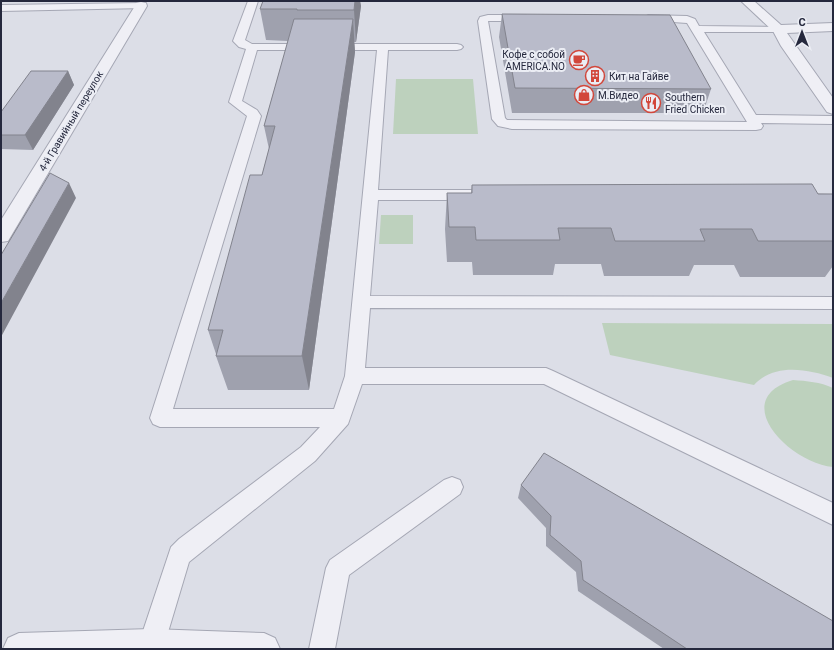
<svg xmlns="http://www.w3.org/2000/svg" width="834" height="650" viewBox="0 0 834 650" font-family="Roboto,sans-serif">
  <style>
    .green { fill: #bdd1bd }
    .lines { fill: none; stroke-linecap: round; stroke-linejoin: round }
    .service-casing { stroke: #a5a7b4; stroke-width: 2 }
    .minor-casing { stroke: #a5a7b4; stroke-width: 2 }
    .tertiary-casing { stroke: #a5a7b4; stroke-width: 2 }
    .service { fill: #efeff5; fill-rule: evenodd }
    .minor { fill: #efeff5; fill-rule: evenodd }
    .tertiary { fill: #efeff5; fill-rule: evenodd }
    .wall { fill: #9fa1ae }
    .shaded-wall { fill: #82838d }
    .building { fill: #b9bbca; stroke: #82838d }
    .labels { text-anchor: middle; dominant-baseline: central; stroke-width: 4; stroke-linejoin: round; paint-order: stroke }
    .far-poi-label { font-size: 10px; fill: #25283d; stroke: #ebedf4; text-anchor: start }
    .far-street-label { font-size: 10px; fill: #25283d; stroke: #ebedf4 }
  </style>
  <rect width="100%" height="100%" fill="#dcdee7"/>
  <!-- green -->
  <path class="green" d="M 396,79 L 473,79 L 478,134 L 393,134 Z
    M 381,215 L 413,215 L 413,244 L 379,244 Z
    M 602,323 L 833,324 L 833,378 C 808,369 774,363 754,385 L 610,355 Z
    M 793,380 C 807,381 820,382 833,388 L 833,467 C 790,463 727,400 793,380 Z"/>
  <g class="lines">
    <defs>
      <path id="service" d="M 248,1 L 258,1 L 245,40 L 252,44 L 457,44 L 461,45 L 463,47 L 461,49 L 457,50 L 388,50 L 378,190 L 472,190 L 477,192 L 479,195 L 477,198 L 472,200 L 378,200 L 370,296 L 833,297 L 833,309 L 370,308 L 365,368 L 546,368 L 553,371 L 833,503 L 833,525 L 544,384 L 362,384 L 348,424 L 315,461 L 189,562 L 163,649 L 137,649 L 171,547 L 179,539 L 301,447 L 320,427 L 160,427 L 153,424 L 150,418 L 247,116 L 229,102 L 246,49 L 239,47 L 233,41 ZM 257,50 L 377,50 L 345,376 L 334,409 L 173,409 L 261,116 L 257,110 L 242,101 Z
        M 141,3 L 146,6 L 145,8 L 1,11 L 1,5 Z
        M 488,15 L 526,15 L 531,18 L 526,21 L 488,21 L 505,118 L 507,120 L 747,122 L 687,23 L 644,20 L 643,18 L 648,15 L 687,16 L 695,19 L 699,26 L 782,27 L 783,29 L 778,32 L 704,32 L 756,115 L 833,116 L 833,124 L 761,123 L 763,126 L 761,129 L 756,130 L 512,129 L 498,126 L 492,119 L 478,21 L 480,17 Z
        M 452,477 L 460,480 L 463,487 L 460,494 L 349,575 L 335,649 L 309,649 L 326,568 L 330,560 L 444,480 Z"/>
      <path id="minor" d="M 141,2 L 146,3 L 147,6 L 11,236 L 8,241 L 1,242 L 1,220 L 135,6 L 136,3 Z
        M 151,629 L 264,633 L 275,638 L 280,649 L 3,649 L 8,638 L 19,633 Z"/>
      <path id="tertiary" d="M 741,1 L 754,1 L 781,25 L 833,23 L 833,31 L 787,33 L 833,98 L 833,114 L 827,112 L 781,46 L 773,31 Z"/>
    </defs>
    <!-- service casing -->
    <use href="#service" class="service-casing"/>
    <!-- minor casing -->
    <use href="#minor" class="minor-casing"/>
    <!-- tertiary casing -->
    <use href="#tertiary" class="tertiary-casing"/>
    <!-- service -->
    <use href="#service" class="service"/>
    <!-- minor -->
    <use href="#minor" class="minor"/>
    <!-- tertiary -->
    <use href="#tertiary" class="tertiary"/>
  </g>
  <!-- wall -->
  <path class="wall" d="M 263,1 L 360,1 L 361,6 L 356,42 L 354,42 L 355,52 L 309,390 L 228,390 L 216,356 L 216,354 L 208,330 L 262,175 L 269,149 L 264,126 L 288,41 L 266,40 L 260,9 Z
    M 502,14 L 711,89 L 703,113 L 512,113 L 499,37 Z
    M 68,71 L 74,85 L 33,150 L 1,149 L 1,112 Z
    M 472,185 L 833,194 L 833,266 L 825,277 L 740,277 L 734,265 L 694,265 L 689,276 L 604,276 L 601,264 L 555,264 L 553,275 L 473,275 L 472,262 L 447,262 L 445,229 L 447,193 L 471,193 Z
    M 521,485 L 833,649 L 664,649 L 578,591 L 576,572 L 546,546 L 546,528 L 518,498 Z"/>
  <!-- shaded-wall -->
  <path class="shaded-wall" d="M 355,1 L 360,1 L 361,6 L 356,42 L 354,10 Z
    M 353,19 L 355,52 L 309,390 L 302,356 Z
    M 68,71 L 74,85 L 33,150 L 25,135 Z
    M 69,183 L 76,198 L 1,337 L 1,303 Z"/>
  <!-- building -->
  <path class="building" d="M 263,1 L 355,1 L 354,10 L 297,10 L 297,9 L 260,9 Z
    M 502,14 L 670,15 L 711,89 L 515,88 Z
    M 294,19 L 353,19 L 302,356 L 216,356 L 223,330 L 208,330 L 250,175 L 262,175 L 275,126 L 264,126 Z
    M 31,71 L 68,71 L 25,135 L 1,135 L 1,112 Z
    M 50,173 L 69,183 L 1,303 L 1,255 Z
    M 812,184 L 818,194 L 833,194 L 833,241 L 758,241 L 752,229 L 700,229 L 705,241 L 615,241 L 611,228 L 558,228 L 560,240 L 476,240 L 475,227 L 449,227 L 447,193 L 472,193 L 472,185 Z
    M 544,453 L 833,621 L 833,649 L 687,649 L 583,580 L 581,561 L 550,535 L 551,516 L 521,485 Z"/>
  <!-- icons -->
  <defs>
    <symbol id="cafe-ring" viewBox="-11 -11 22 22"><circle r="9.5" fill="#ebedf4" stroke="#d2473b" stroke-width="1.5"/><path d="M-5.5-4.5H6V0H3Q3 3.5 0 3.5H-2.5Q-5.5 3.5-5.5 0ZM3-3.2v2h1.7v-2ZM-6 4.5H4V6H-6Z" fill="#d2473b"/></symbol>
    <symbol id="building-ring" viewBox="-11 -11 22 22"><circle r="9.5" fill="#ebedf4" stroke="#d2473b" stroke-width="1.5"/><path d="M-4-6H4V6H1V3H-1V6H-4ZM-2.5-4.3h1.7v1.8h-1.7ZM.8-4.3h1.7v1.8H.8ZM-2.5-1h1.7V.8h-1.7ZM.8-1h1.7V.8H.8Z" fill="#d2473b"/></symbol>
    <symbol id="shop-ring" viewBox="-11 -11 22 22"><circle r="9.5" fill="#ebedf4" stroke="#d2473b" stroke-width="1.5"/><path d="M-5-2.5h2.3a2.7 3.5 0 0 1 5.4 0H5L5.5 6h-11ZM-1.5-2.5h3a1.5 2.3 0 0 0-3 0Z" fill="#d2473b"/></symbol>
    <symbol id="restaurant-ring" viewBox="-11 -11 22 22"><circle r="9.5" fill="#ebedf4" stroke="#d2473b" stroke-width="1.5"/><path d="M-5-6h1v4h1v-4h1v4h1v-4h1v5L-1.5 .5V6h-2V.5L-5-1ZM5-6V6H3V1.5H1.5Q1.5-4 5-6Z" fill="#d2473b"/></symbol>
  </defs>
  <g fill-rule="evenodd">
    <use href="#cafe-ring" x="568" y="49" width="22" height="22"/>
    <use href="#building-ring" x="584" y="65" width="22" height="22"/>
    <use href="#shop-ring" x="573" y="84" width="22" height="22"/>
    <use href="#restaurant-ring" x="640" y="92" width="22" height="22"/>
  </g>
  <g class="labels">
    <!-- far-poi labels -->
    <g class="far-poi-label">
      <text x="565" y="54" text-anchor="end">Кофе с собой<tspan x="565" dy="12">AMERICA.NO</tspan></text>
      <text x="609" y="76">Кит на Гайве</text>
      <text x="598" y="95">М.Видео</text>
      <text x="665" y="97">Southern<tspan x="665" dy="12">Fried Chicken</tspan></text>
    </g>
    <!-- far-street labels -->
    <g class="far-street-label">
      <text transform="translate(71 121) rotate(-59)">4-й Гравийный переулок</text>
    </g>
  </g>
  <!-- border -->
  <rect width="834" height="650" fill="none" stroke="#25283d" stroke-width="4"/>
  <!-- north arrow -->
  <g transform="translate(802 32)" stroke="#ebedf4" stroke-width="3" paint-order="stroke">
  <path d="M0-3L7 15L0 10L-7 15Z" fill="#25283d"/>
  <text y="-6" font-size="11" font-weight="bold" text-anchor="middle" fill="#25283d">С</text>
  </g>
</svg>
